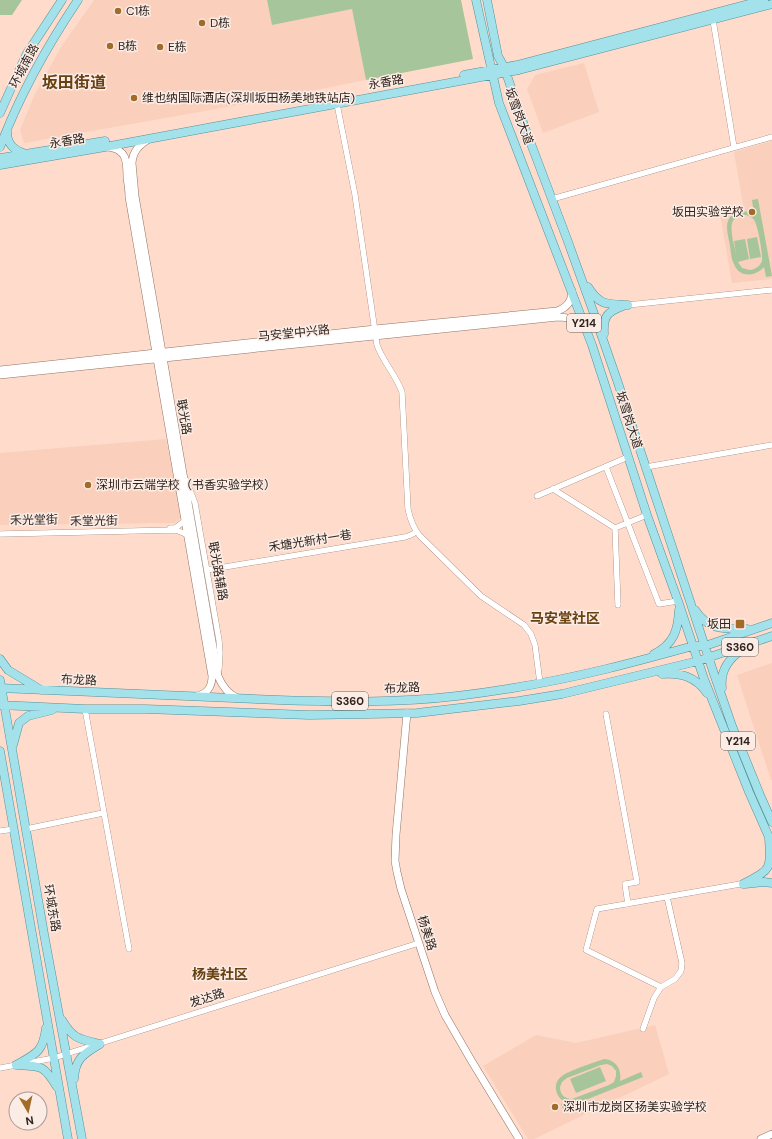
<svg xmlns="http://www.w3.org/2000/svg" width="772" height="1139" viewBox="0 0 772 1139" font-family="'DM Sans','Noto Sans SC',sans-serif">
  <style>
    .built { fill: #facfbc }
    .green { fill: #a7c59a; fill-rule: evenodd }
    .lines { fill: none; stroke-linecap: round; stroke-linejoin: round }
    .street-casing { stroke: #927365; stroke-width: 6 }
    .secondary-casing { stroke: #927365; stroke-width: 8 }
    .primary-casing { stroke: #54929a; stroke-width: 9 }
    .street { stroke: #fff; stroke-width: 5.5 }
    .secondary { stroke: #fff; stroke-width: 7 }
    .primary { stroke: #a4e2eb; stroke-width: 8 }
    .poi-dot { fill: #a36b28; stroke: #fbede6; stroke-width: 1.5 }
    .labels { text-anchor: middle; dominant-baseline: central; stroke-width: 3; stroke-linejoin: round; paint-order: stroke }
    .shield { fill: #fbede6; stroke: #6d6059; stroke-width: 1 }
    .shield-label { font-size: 11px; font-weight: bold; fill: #30231d }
    .poi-label { font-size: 12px; fill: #30231d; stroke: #fbede6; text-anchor: start }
    .street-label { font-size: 12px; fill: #30231d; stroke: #fbede6 }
    .quarter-label { font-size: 14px; font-weight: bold; fill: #684113; stroke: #fbede6 }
    .district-label { font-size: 16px; font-weight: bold; fill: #684113; stroke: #fbede6 }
  </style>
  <rect width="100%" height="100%" fill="#fedbcb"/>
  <!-- built -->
  <path class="built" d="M 94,0 L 267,0 L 272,25 L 352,9 L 366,80 L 250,103 L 24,143 L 20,130 L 34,96 L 61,47 Z
    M 584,63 L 599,112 L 543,133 L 527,89 L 535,75 Z
    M 772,141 L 772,279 L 732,283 L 720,214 L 744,210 L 734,152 Z
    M 166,439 L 182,517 L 174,523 L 0,525 L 0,453 Z
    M 772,663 L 772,780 L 771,780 L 737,675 Z
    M 655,1025 L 669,1074 L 534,1139 L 528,1139 L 483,1066 L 536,1035 L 576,1043 Z"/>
  <!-- green -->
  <path class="green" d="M 0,0 L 22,0 L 12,15 L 0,15 Z
    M 267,0 L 461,0 L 473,59 L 366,80 L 352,9 L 272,25 Z
    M 758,199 L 772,276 L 766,277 L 764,267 C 755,277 739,278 734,264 C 731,259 731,252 730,246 C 729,240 727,233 727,227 C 727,212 743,208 754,214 L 752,200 ZM 746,215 C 749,216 752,217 754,220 C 758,225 763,255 762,261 C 760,266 756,269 750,270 L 742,268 L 738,262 L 749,259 L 745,239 L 734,241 L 737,260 C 736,254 735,248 733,241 C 731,229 728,215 746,215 Z
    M 757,237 L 761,257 L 750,259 L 747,239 Z
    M 604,1059 C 616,1060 622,1069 620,1081 L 641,1072 L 643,1077 L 563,1109 L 561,1104 L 565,1102 C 555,1097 552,1083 562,1076 C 568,1071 595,1062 604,1059 ZM 607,1064 L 612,1066 L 616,1071 L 616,1076 L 614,1082 L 609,1085 L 572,1099 C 565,1099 560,1095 560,1087 L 562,1082 L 567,1078 L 601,1065 Z
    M 600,1067 L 606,1081 L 576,1093 L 570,1079 Z"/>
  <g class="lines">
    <defs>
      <path id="street" d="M 713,20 L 734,147
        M 337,104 L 355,195 L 377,345 C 383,362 396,375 402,392 L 408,509 C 410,519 413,528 420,536 L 481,596 L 524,625 L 531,634 L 535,645 L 540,683
        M 552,199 L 772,137
        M 628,305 L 772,290
        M 606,467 L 659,604 L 678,601
        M 646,467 L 772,445
        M 186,480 L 195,503 L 219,640 L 220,653 L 219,669
        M 553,489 L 615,528 L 618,605
        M 537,496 L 628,457
        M 170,528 L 175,528 L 186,520
        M 615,528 L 647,515
        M 0,534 L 176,530 L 188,535
        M 207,570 L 405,537 L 411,535 L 416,532
        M 85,709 L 129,949
        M 606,714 L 637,882 L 625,884 L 628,904
        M 26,829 L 103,813
        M 0,831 L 14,829
        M 661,987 L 586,950 L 597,909 L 746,883
        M 643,1029 L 654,998 L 661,987 L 675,979 L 681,971 L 682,963 L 667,897
        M 0,1068 L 54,1058 L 66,1054 L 419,943"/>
      <path id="secondary" d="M 149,139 C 139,145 133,151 132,163 L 135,196 L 218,676 C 222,686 227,693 237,698
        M 108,147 C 127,149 127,162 127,178 C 128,184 129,190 129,197 L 212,676 C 212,687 208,693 197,696
        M 0,370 L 375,329 L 557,311 C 566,308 572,302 572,291
        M 0,375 L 558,317 C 569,317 577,320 585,328
        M 407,713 L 396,835 L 395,861 L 397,872 L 401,889 L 435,992 L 445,1015 L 471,1060 L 519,1139
        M 761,1139 L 772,1134"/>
      <path id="primary" d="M 476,0 L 499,103 L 592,345 L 647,515 L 678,601 L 704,679 L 749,792 L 772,844
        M 487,0 L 498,56 L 504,67 L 525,128 L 567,239 L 593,311 L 617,380 L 714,674 L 732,726 L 760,795 L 772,822
        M 464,75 L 517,65 L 764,0
        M 0,113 L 26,55 L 62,0
        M 7,131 C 7,145 14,150 26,154
        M 0,147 C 20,94 47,46 78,0
        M 0,158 L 105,141
        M 0,165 L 105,147 L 519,70 L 772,4
        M 588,287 C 600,306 607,304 628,305
        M 604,334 C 603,316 607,312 623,306
        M 695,610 C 709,631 724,629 747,629
        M 654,654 C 674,644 678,630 679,610
        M 0,659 L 8,670 L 41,690
        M 662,674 C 681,673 695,676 707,693
        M 0,680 L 44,934 L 82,1139
        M 0,688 L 279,700 C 338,702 398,703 457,696 C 507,690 557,681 606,669 C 635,662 664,654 693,646 L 705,646 L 772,623
        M 722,688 C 720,671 728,659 742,650
        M 0,705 L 85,709 L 145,709 L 309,715 L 369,714 L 417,713 L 519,701 L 562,694 L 698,661 L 772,636
        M 13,745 L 19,723 L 28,716 L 52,710
        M 0,751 L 68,1139
        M 743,884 C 769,870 772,871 769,839
        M 745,884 L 764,882 L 772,883
        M 62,1020 C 73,1039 79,1039 100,1044
        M 16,1065 C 36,1054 43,1052 46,1028
        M 17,1065 C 41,1066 44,1065 57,1087
        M 74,1079 C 75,1059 83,1054 100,1044"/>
    </defs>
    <!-- street casing -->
    <use href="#street" class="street-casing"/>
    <!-- secondary casing -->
    <use href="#secondary" class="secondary-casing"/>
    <!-- primary casing -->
    <use href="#primary" class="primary-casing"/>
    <!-- street -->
    <use href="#street" class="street"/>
    <!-- secondary -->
    <use href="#secondary" class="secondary"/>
    <!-- primary -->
    <use href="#primary" class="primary"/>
  </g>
  <!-- markers -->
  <g class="poi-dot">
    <circle cx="118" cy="11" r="4"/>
    <circle cx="202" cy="23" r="4"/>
    <circle cx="110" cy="46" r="4"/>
    <circle cx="160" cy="47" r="4"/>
    <circle cx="134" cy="98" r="4"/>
    <circle cx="752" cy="212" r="4"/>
    <circle cx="88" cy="485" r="4"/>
    <rect x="735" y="619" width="10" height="10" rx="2"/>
    <circle cx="555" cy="1107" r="4"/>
  </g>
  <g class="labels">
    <!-- shield labels -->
    <g class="shield">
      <rect x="567" y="314" width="34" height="18" rx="3"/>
      <rect x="722" y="638" width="36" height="18" rx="3"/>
      <rect x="332" y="692" width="36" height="18" rx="3"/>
      <rect x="721" y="732" width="34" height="18" rx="3"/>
    </g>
    <g class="shield-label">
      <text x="584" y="323">Y214</text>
      <text x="740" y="647">S360</text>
      <text x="350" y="701">S360</text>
      <text x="738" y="741">Y214</text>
    </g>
    <!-- poi labels -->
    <g class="poi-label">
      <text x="126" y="11">C1栋</text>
      <text x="210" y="23">D栋</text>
      <text x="118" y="46">B栋</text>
      <text x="168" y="47">E栋</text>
      <text x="142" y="98">维也纳国际酒店(深圳坂田杨美地铁站店)</text>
      <text x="744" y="212" text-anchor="end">坂田实验学校</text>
      <text x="96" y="485">深圳市云端学校（书香实验学校）</text>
      <text x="731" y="624" text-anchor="end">坂田</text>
      <text x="563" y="1107">深圳市龙岗区扬美实验学校</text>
    </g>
    <!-- street labels -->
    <g class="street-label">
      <text transform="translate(24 66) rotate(-62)">环城南路</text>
      <text transform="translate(386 82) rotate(-10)">永香路</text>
      <text transform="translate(519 116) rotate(70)">坂雪岗大道</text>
      <text transform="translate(67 141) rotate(-10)">永香路</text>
      <text transform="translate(294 333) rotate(-6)">马安堂中兴路</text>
      <text transform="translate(184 417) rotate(80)">联光路</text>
      <text transform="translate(629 420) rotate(72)">坂雪岗大道</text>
      <text transform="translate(34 520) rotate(-1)">禾光堂街</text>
      <text transform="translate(94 521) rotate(-1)">禾堂光街</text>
      <text transform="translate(310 541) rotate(-9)">禾塘光新村一巷</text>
      <text transform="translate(218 571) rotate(80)">联光路辅路</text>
      <text transform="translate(79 680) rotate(2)">布龙路</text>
      <text transform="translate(402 688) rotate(-3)">布龙路</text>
      <text transform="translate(52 908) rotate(80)">环城东路</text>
      <text transform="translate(427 933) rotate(72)">杨美路</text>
      <text transform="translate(207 998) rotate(-18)">发达路</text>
    </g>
    <!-- quarter labels -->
    <g class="quarter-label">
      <text x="565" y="618">马安堂社区</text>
      <text x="220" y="974">杨美社区</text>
    </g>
    <!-- district labels -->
    <g class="district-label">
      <text x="74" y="82">坂田街道</text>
    </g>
  </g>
  <!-- north arrow -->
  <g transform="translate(28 1111) rotate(171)"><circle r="19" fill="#fbede6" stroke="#aa9c96"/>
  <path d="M0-3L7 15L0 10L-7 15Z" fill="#a36b28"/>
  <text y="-6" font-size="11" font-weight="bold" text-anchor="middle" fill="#30231d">N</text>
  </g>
</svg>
